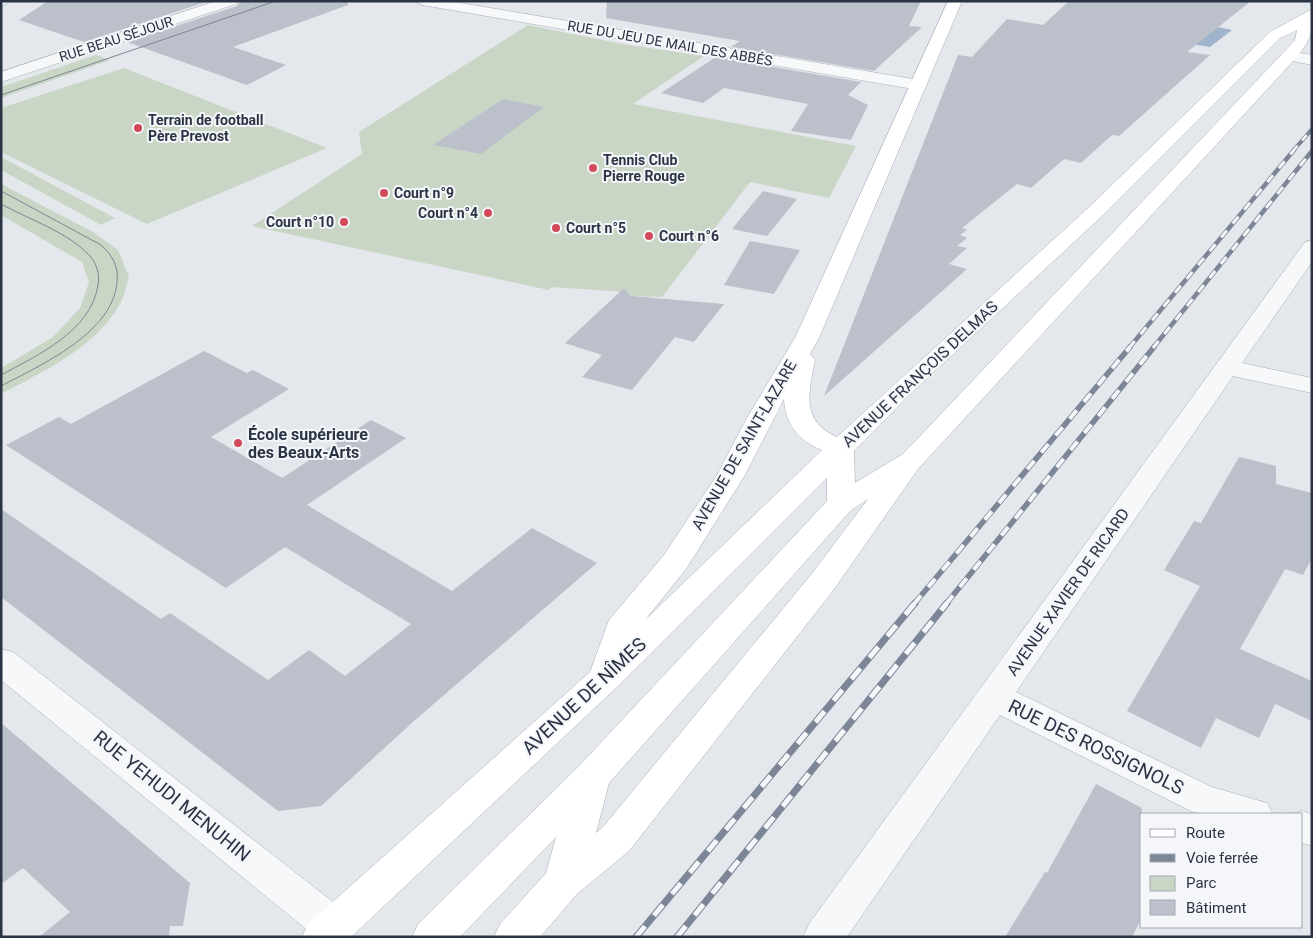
<svg xmlns="http://www.w3.org/2000/svg" width="1313" height="938" viewBox="0 0 1313 938" font-family="Roboto,sans-serif">
  <style>
    .green { fill: #c9d6c5 }
    .water { fill: #9fb4cc }
    .building { fill: #bbc0ca }
    .lines { fill: none; stroke-linecap: round; stroke-linejoin: round }
    .street-casing { stroke: #a9aeb7; stroke-width: 1 }
    .secondary-casing { stroke: #a9aeb7; stroke-width: 1 }
    .street { fill: #f7f8fa; fill-rule: evenodd }
    .secondary { fill: #fff; fill-rule: evenodd }
    .tram { stroke: #7d8696; stroke-width: 1 }
    .rail-far3-casing { stroke: #7d8696; stroke-width: 4 }
    .rail-far2-casing { stroke: #7d8696; stroke-width: 4.5 }
    .rail-far1-casing { stroke: #7d8696; stroke-width: 5.5 }
    .rail-casing { stroke: #7d8696; stroke-width: 7 }
    .rail-far3 { stroke: #f4f6f9; stroke-width: 2.5; stroke-dasharray: 7; stroke-linecap: butt }
    .rail-far2 { stroke: #f4f6f9; stroke-width: 3; stroke-dasharray: 9; stroke-linecap: butt }
    .rail-far1 { stroke: #f4f6f9; stroke-width: 4; stroke-dasharray: 11; stroke-linecap: butt }
    .rail { stroke: #f4f6f9; stroke-width: 5; stroke-dasharray: 14; stroke-linecap: butt }
    .poi-dot { fill: #d1495b; stroke: #f4f6f9; stroke-width: 2 }
    .labels { text-anchor: middle; dominant-baseline: central; stroke-width: 4; stroke-linejoin: round; paint-order: stroke }
    .far-street-label { font-size: 14px; fill: #2b3445; stroke: #f4f6f9 }
    .far-poi-label { font-size: 14px; font-weight: bold; fill: #2b3445; stroke: #f4f6f9; text-anchor: start }
    .street-label { font-size: 16px; fill: #2b3445; stroke: #f4f6f9 }
    .poi-label { font-size: 16px; font-weight: bold; fill: #2b3445; stroke: #f4f6f9; text-anchor: start }
    .near-street-label { font-size: 19px; fill: #2b3445; stroke: #f4f6f9 }
  </style>
  <rect width="100%" height="100%" fill="#e4e7ec"/>
  <!-- green -->
  <path class="green" d="M 528,25 L 622,44 L 704,56 L 633,104 L 856,146 L 829,198 L 750,182 L 662,297 L 631,296 L 628,292 L 551,287 L 549,290 L 252,226 L 362,154 L 359,132 Z
    M 96,55 L 110,60 L 1,98 L 1,87 Z
    M 124,68 L 327,148 L 147,224 L 1,152 L 1,108 Z
    M 1,157 L 115,218 L 101,225 L 1,170 Z
    M 1,184 L 93,232 L 118,250 L 129,277 C 126,286 124,298 119,306 C 93,349 44,371 1,394 L 1,368 L 53,337 L 80,308 L 89,282 L 82,262 L 1,215 Z"/>
  <!-- water -->
  <path class="water" d="M 1208,25 L 1232,30 L 1210,47 L 1172,41 Z"/>
  <!-- building -->
  <path class="building" d="M 48,1 L 209,1 L 84,42 L 19,20 Z
    M 240,1 L 348,1 L 348,5 L 233,47 L 286,65 L 247,85 L 127,42 L 237,6 Z
    M 607,1 L 921,1 L 909,26 L 922,27 L 874,71 L 731,47 L 740,41 L 606,18 Z
    M 1069,1 L 1251,1 L 1187,52 L 1210,55 L 1119,136 L 1112,135 L 1081,163 L 1064,159 L 1031,188 L 1017,184 L 962,228 L 967,230 L 960,235 L 967,238 L 957,246 L 967,248 L 949,264 L 967,269 L 824,396 L 958,55 L 972,57 L 1007,19 L 1043,25 Z
    M 716,57 L 861,82 L 848,95 L 868,105 L 851,140 L 791,131 L 808,104 L 724,88 L 703,103 L 661,93 Z
    M 503,99 L 544,107 L 481,154 L 433,145 Z
    M 763,191 L 797,199 L 767,236 L 732,229 Z
    M 750,241 L 800,250 L 774,294 L 724,285 Z
    M 624,288 L 631,296 L 724,304 L 694,342 L 675,337 L 632,390 L 582,377 L 602,355 L 565,343 Z
    M 204,351 L 247,373 L 253,370 L 289,389 L 211,437 L 282,478 L 371,420 L 406,438 L 307,505 L 452,591 L 532,528 L 597,563 L 414,721 L 321,806 L 278,811 L 1,597 L 1,509 L 161,619 L 170,613 L 268,680 L 309,650 L 345,676 L 411,624 L 285,547 L 226,588 L 6,445 L 59,417 L 71,424 Z
    M 1239,457 L 1276,466 L 1276,484 L 1312,493 L 1312,558 L 1303,575 L 1285,569 L 1240,649 L 1312,681 L 1312,721 L 1275,704 L 1259,738 L 1216,718 L 1201,748 L 1127,711 L 1200,586 L 1164,570 L 1194,521 L 1201,523 Z
    M 1,723 L 190,883 L 183,926 L 170,926 L 169,937 L 39,937 L 70,912 L 23,868 L 1,884 Z
    M 1096,784 L 1142,808 L 1142,917 L 1132,937 L 1005,937 L 1045,872 L 1047,873 Z"/>
  <g class="lines">
    <defs>
      <path id="street" d="M 1,1 L 11,1 L 1,6 Z
        M 216,1 L 238,1 L 236,4 L 1,82 L 1,72 Z
        M 415,1 L 449,1 L 919,80 L 925,81 L 927,85 L 925,89 L 919,90 L 422,5 Z
        M 1289,51 L 1312,55 L 1312,65 L 1283,59 L 1281,56 L 1283,53 Z
        M 1312,240 L 1312,262 L 1242,363 L 1312,378 L 1312,393 L 1233,376 L 1016,692 L 1212,787 L 1267,803 L 1273,814 L 1200,814 L 1191,811 L 1000,715 L 847,937 L 803,937 L 809,924 L 1305,242 Z
        M 1,649 L 13,652 L 347,913 L 353,926 L 348,937 L 316,937 L 1,680 Z
        M 1302,811 L 1312,814 L 1312,846 L 1302,843 L 1302,814 L 1292,814 Z"/>
      <path id="secondary" d="M 948,1 L 962,1 L 819,338 L 810,354 L 815,360 C 809,392 800,421 837,437 L 1087,209 L 1270,32 L 1312,9 C 1312,36 1312,38 1295,59 L 918,469 L 832,592 L 629,851 L 577,894 L 540,937 L 494,937 L 500,924 L 546,873 L 556,837 L 460,937 L 412,937 L 418,924 L 580,765 L 827,501 L 827,478 L 617,687 L 351,937 L 302,937 L 308,924 L 590,672 L 609,620 L 664,555 L 717,475 L 747,418 L 795,338 ZM 1297,30 L 1295,40 L 1283,53 L 903,454 L 855,483 L 854,451 L 908,396 L 1101,217 L 1280,38 ZM 784,399 C 785,424 799,441 822,450 L 645,620 L 686,569 L 745,475 ZM 868,499 L 810,576 L 603,827 L 596,833 L 609,783 L 851,510 Z"/>
    </defs>
    <!-- street casing -->
    <use href="#street" class="street-casing"/>
    <!-- secondary casing -->
    <use href="#secondary" class="secondary-casing"/>
    <!-- street -->
    <use href="#street" class="street"/>
    <!-- secondary -->
    <use href="#secondary" class="secondary"/>
    <!-- tram -->
    <path class="tram" d="M 1,95 L 276,1
      M 1,191 L 101,245 C 112,255 119,266 117,282 C 113,333 41,365 1,386
      M 1,204 C 30,220 68,232 90,256 C 97,264 100,275 98,285 C 91,331 38,355 1,375"/>
    <defs>
      <path id="rail-far3" d="M 1293,151 L 1312,129"/>
      <path id="rail-far2" d="M 1129,348 L 1294,150
        M 1153,348 L 1312,151"/>
      <path id="rail-far1" d="M 914,604 L 1130,347
        M 946,604 L 1154,347"/>
      <path id="rail" d="M 636,937 L 915,603
        M 677,937 L 947,603"/>
    </defs>
    <!-- rail-far3 casing -->
    <use href="#rail-far3" class="rail-far3-casing"/>
    <!-- rail-far2 casing -->
    <use href="#rail-far2" class="rail-far2-casing"/>
    <!-- rail-far1 casing -->
    <use href="#rail-far1" class="rail-far1-casing"/>
    <!-- rail casing -->
    <use href="#rail" class="rail-casing"/>
    <!-- rail-far3 -->
    <use href="#rail-far3" class="rail-far3"/>
    <!-- rail-far2 -->
    <use href="#rail-far2" class="rail-far2"/>
    <!-- rail-far1 -->
    <use href="#rail-far1" class="rail-far1"/>
    <!-- rail -->
    <use href="#rail" class="rail"/>
  </g>
  <!-- markers -->
  <g class="poi-dot">
    <circle cx="138" cy="128" r="5"/>
    <circle cx="593" cy="168" r="5"/>
    <circle cx="384" cy="193" r="5"/>
    <circle cx="488" cy="213" r="5"/>
    <circle cx="344" cy="222" r="5"/>
    <circle cx="556" cy="228" r="5"/>
    <circle cx="649" cy="236" r="5"/>
    <circle cx="238" cy="443" r="5"/>
  </g>
  <g class="labels">
    <!-- far-street labels -->
    <g class="far-street-label">
      <text transform="translate(116 39) rotate(-18)">RUE BEAU SÉJOUR</text>
      <text transform="translate(670 43) rotate(10)">RUE DU JEU DE MAIL DES ABBÉS</text>
    </g>
    <!-- far-poi labels -->
    <g class="far-poi-label">
      <text x="148" y="120">Terrain de football<tspan x="148" dy="16">Père Prevost</tspan></text>
      <text x="603" y="160">Tennis Club<tspan x="603" dy="16">Pierre Rouge</tspan></text>
      <text x="394" y="193">Court n°9</text>
      <text x="478" y="213" text-anchor="end">Court n°4</text>
      <text x="334" y="222" text-anchor="end">Court n°10</text>
      <text x="566" y="228">Court n°5</text>
      <text x="659" y="236">Court n°6</text>
    </g>
    <!-- street labels -->
    <g class="street-label">
      <text transform="translate(920 374) rotate(-43)">AVENUE FRANÇOIS DELMAS</text>
      <text transform="translate(744 445) rotate(-60)">AVENUE DE SAINT-LAZARE</text>
      <text transform="translate(1068 592) rotate(-55)">AVENUE XAVIER DE RICARD</text>
    </g>
    <!-- poi labels -->
    <g class="poi-label">
      <text x="248" y="434">École supérieure<tspan x="248" dy="18">des Beaux-Arts</tspan></text>
    </g>
    <!-- near-street labels -->
    <g class="near-street-label">
      <text transform="translate(584 696) rotate(-43)">AVENUE DE NÎMES</text>
      <text transform="translate(1096 747) rotate(26)">RUE DES ROSSIGNOLS</text>
      <text transform="translate(172 796) rotate(39)">RUE YEHUDI MENUHIN</text>
    </g>
  </g>
  <!-- border -->
  <rect width="1313" height="938" fill="none" stroke="#2b3445" stroke-width="5"/>
  <!-- legend -->
  <rect x="1140" y="813" width="162" height="115" fill="#f4f6f9" stroke="#a4a8b1"/>
  <rect x="1150" y="829" width="25" height="8" fill="#ffffff" stroke="#a4a8b1"/>
  <text x="1186" y="838" font-size="15" fill="#2b3445">Route</text>
  <rect x="1150" y="854" width="25" height="8" fill="#7d8696" stroke="#a4a8b1"/>
  <text x="1186" y="863" font-size="15" fill="#2b3445">Voie ferrée</text>
  <rect x="1150" y="876" width="25" height="15" fill="#c9d6c5" stroke="#a4a8b1"/>
  <text x="1186" y="888" font-size="15" fill="#2b3445">Parc</text>
  <rect x="1150" y="900" width="25" height="15" fill="#bbc0ca" stroke="#a4a8b1"/>
  <text x="1186" y="913" font-size="15" fill="#2b3445">Bâtiment</text>
</svg>
